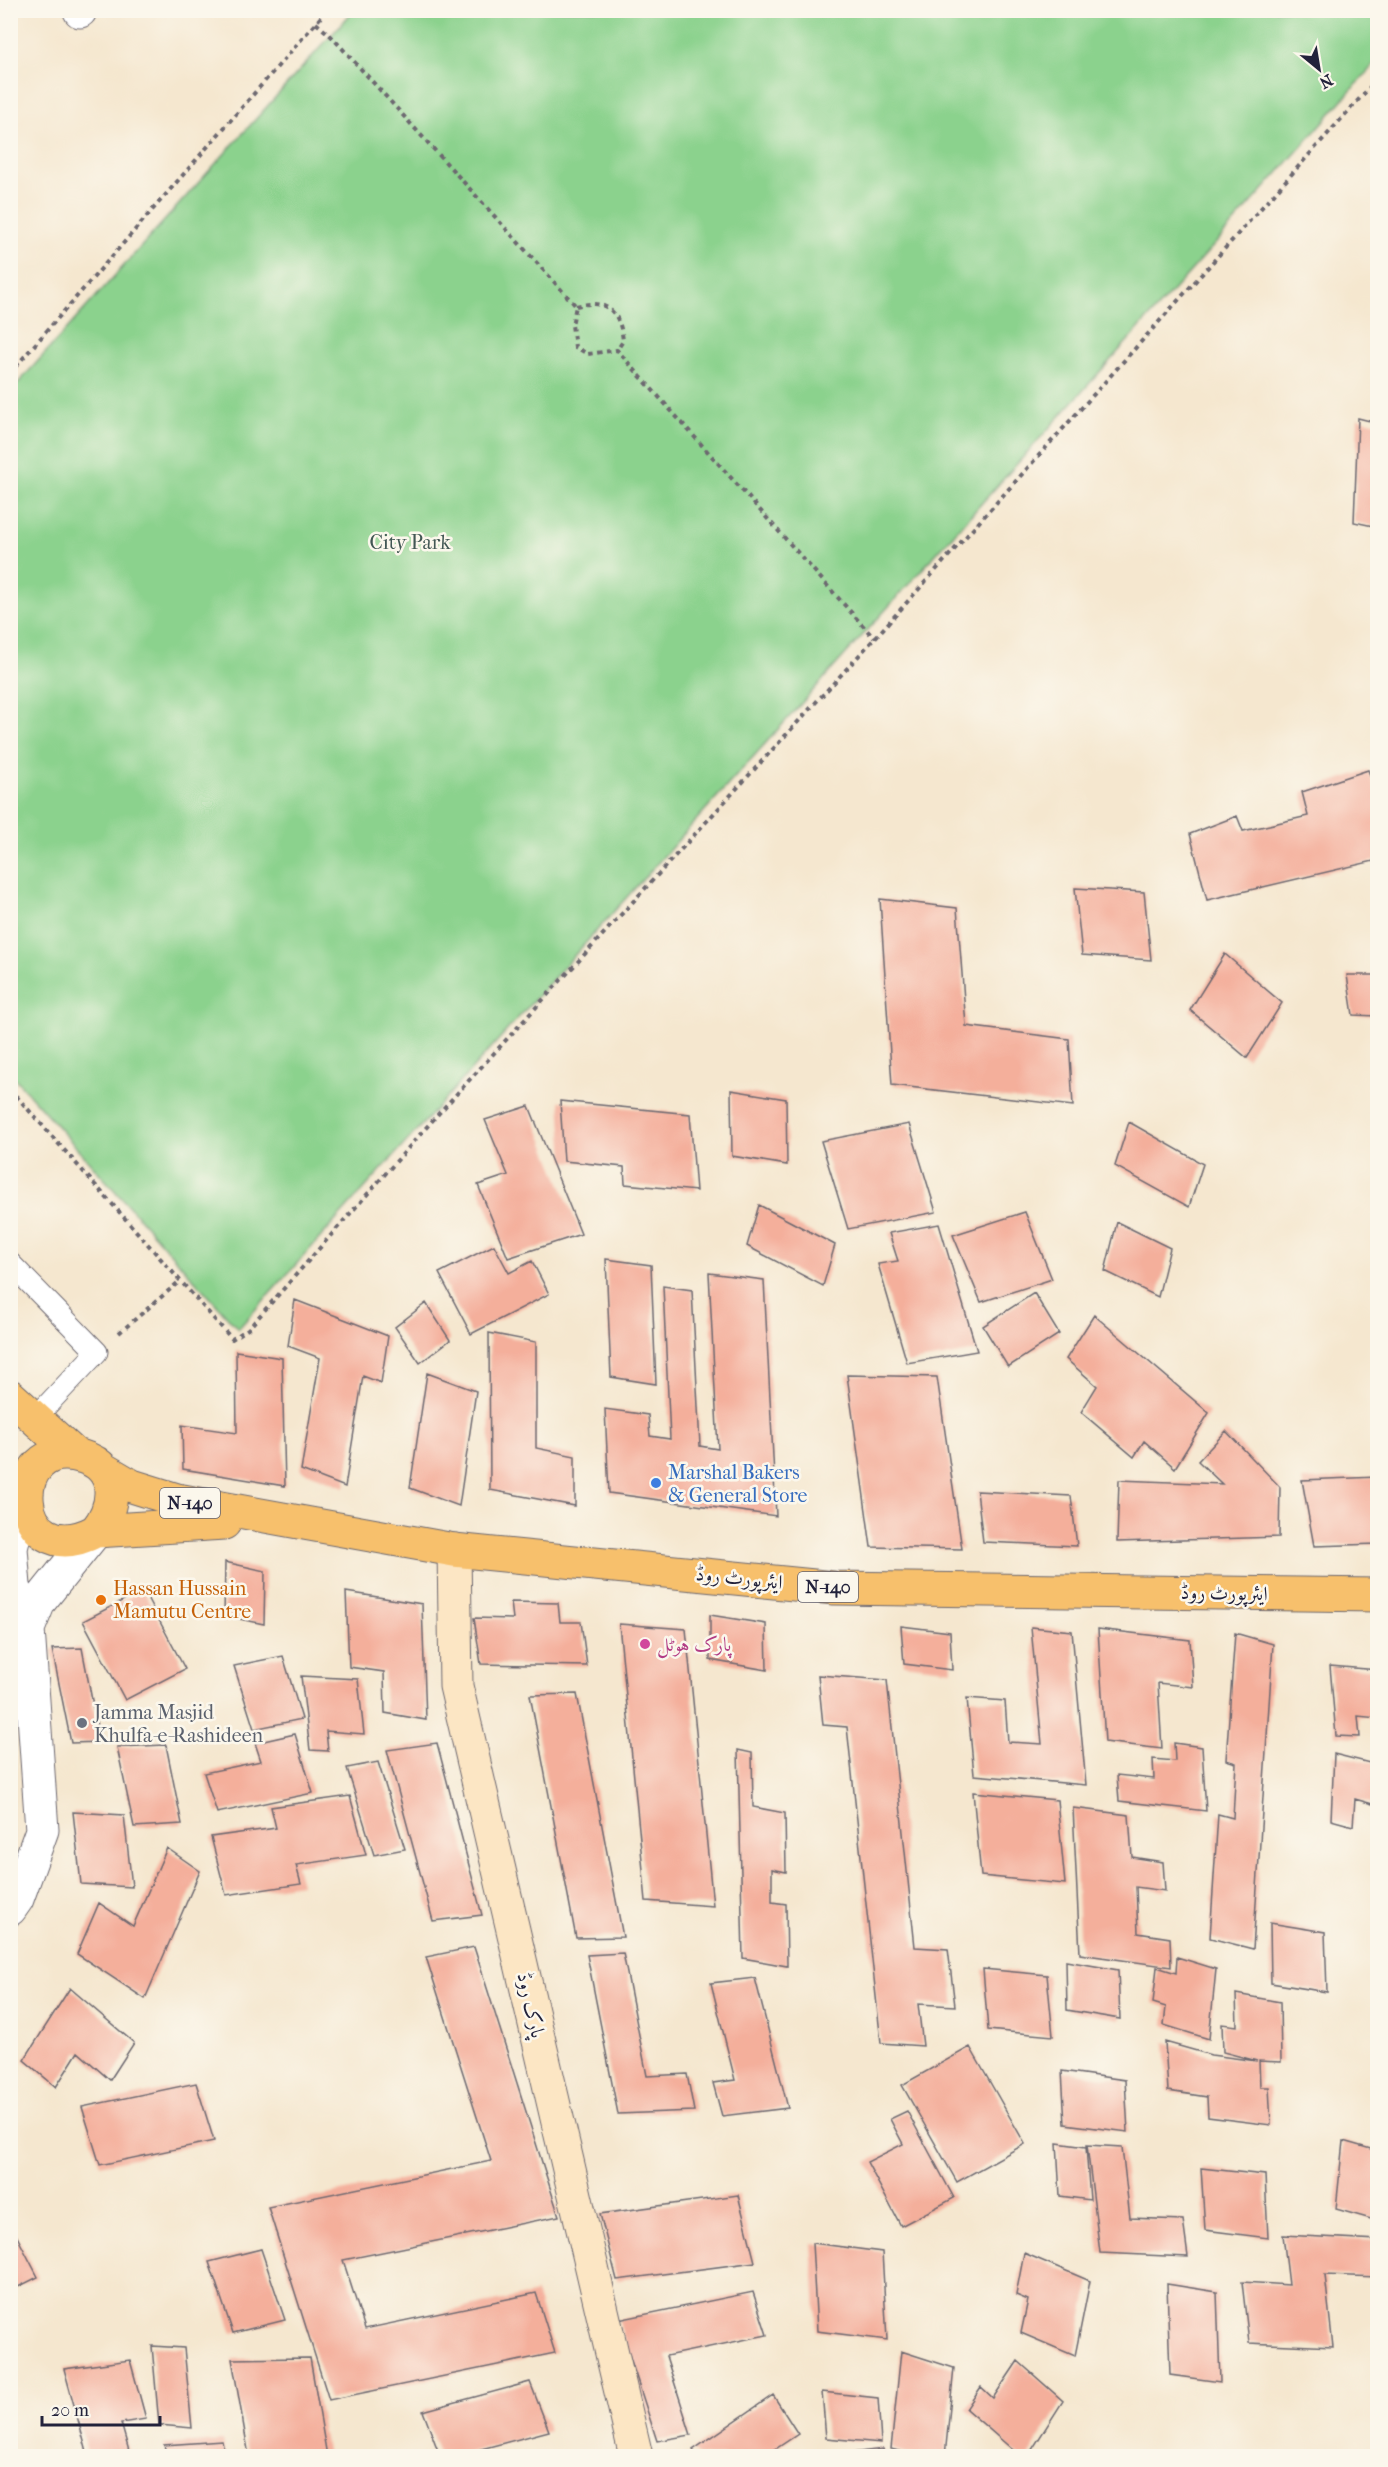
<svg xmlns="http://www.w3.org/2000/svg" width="1388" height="2467" viewBox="0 0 1388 2467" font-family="'IM FELL French Canon',Amiri,serif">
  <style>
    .green { fill: #8bd28d; stroke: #567a64; stroke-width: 1.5 }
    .building { fill: #f4af9b }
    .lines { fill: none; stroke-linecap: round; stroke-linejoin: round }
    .service-casing { stroke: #6c676f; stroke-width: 23 }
    .minor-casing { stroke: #6c676f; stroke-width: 35 }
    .tertiary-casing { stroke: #6c676f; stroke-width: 35 }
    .secondary-casing { stroke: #6c676f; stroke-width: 35 }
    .trunk-casing { stroke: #6c676f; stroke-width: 35 }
    .path { stroke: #6c676f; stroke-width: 4; stroke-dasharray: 4.5 4.5; stroke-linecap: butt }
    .service { stroke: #fff; stroke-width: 21 }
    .minor { stroke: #fff; stroke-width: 33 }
    .tertiary { stroke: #fff; stroke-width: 33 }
    .secondary { stroke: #fce6c4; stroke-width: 33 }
    .trunk { stroke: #f7c06c; stroke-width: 33 }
    .shop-dot { fill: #3f7fe0; stroke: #fbf7ec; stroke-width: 2 }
    .food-dot { fill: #e8710a; stroke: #fbf7ec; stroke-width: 2 }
    .hotel-dot { fill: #d1479c; stroke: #fbf7ec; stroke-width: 2 }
    .worship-dot { fill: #6b7280; stroke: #fbf7ec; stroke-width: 2 }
    .labels { text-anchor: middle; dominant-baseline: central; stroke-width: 5; stroke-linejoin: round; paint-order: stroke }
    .shield { fill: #fbf7ec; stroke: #636270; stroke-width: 1.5 }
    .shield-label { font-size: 18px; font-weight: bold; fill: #22223b }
    .park-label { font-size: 20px; fill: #425754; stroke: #fbf7ec }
    .shop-label { font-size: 20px; fill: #366cbe; stroke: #fbf7ec; text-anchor: start }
    .street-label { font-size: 20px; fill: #22223b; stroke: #fbf7ec }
    .food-label { font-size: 20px; fill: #c56008; stroke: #fbf7ec; text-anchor: start }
    .hotel-label { font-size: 20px; fill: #b23c85; stroke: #fbf7ec; text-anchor: start }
    .worship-label { font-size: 20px; fill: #5b616d; stroke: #fbf7ec; text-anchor: start }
  </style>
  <rect width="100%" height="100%" fill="#fbf7ec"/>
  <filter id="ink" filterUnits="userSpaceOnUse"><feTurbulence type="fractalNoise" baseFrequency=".0167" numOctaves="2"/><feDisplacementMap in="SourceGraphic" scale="12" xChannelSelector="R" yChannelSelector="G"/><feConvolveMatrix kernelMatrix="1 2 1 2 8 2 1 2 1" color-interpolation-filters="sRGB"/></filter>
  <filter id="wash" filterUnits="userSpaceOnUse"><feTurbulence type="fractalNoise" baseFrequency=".008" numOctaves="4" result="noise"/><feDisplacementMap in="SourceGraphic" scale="24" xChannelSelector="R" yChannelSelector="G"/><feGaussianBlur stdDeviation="1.35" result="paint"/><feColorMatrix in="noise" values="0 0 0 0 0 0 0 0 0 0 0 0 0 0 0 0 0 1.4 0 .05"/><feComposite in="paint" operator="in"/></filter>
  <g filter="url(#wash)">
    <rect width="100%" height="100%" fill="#f5e7cf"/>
    <!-- green -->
    <path class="green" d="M 354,10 L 1377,10 L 1378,60 L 1225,233 L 238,1329 L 11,1074 L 11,391 Z"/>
    <g id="blocks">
      <!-- building -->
      <path class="building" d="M 1358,418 L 1378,423 L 1378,527 L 1354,522 Z
        M 1368,770 L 1378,795 L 1378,860 L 1207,900 L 1190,834 L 1237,816 L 1243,831 L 1308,816 L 1302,792 Z
        M 1075,888 L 1144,892 L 1151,960 L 1082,955 Z
        M 880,899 L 957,908 L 966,1026 L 1069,1039 L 1073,1106 L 892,1085 Z
        M 1225,954 L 1282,1003 L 1247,1058 L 1190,1010 Z
        M 1347,975 L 1378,975 L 1378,1016 L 1353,1015 Z
        M 731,1090 L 786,1099 L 787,1165 L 732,1156 Z
        M 560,1101 L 690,1114 L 696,1191 L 625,1184 L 624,1167 L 564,1161 Z
        M 529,1106 L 581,1234 L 508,1258 L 478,1185 L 508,1175 L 485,1120 Z
        M 1129,1122 L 1203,1164 L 1189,1207 L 1115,1166 Z
        M 909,1124 L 936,1212 L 848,1229 L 821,1141 Z
        M 759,1205 L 835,1245 L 823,1286 L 747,1246 Z
        M 1025,1212 L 1052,1279 L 981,1302 L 953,1235 Z
        M 1117,1222 L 1170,1248 L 1158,1297 L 1105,1271 Z
        M 939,1224 L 977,1351 L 907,1363 L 878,1264 L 898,1261 L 889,1233 Z
        M 494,1245 L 509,1273 L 532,1261 L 549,1294 L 471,1334 L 439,1273 Z
        M 606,1259 L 651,1265 L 656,1384 L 611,1377 Z
        M 709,1273 L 764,1280 L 776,1516 L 609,1493 L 605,1409 L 648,1415 L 650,1436 L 670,1439 L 663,1286 L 692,1290 L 700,1446 L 718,1449 Z
        M 1034,1293 L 1059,1334 L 1008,1367 L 983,1326 Z
        M 295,1300 L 388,1336 L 381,1383 L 363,1376 L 345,1487 L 301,1470 L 320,1358 L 288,1346 Z
        M 426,1303 L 450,1340 L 420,1363 L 395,1327 Z
        M 1094,1315 L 1209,1413 L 1175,1468 L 1144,1441 L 1134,1457 L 1081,1412 L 1097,1386 L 1066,1359 Z
        M 489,1333 L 536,1342 L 536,1448 L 575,1456 L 575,1506 L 490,1490 Z
        M 236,1351 L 282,1358 L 285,1486 L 183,1469 L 182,1425 L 237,1433 Z
        M 427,1373 L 476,1391 L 459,1506 L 410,1488 Z
        M 847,1375 L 937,1377 L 962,1549 L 871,1547 Z
        M 1226,1431 L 1280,1487 L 1279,1537 L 1117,1542 L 1119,1480 L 1222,1484 L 1198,1461 Z
        M 1378,1477 L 1378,1544 L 1314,1546 L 1302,1480 Z
        M 977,1491 L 1071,1496 L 1077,1546 L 983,1542 Z
        M 225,1562 L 265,1571 L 264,1624 L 224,1616 Z
        M 143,1590 L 185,1669 L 125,1700 L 83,1621 Z
        M 346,1592 L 422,1604 L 426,1720 L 385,1713 L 384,1672 L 349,1667 Z
        M 511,1602 L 558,1603 L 560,1622 L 581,1622 L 587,1666 L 481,1664 L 474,1618 L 513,1619 Z
        M 710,1615 L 766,1624 L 767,1670 L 710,1660 Z
        M 619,1624 L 686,1629 L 713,1906 L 646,1901 Z
        M 901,1626 L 950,1632 L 952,1670 L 904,1664 Z
        M 1031,1627 L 1072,1631 L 1086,1785 L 974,1775 L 967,1698 L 1005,1701 L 1008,1742 L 1042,1744 Z
        M 1098,1629 L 1190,1640 L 1193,1687 L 1158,1683 L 1162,1749 L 1105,1742 Z
        M 1235,1633 L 1273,1644 L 1253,1949 L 1210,1938 L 1218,1814 L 1233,1818 L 1236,1763 L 1226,1760 Z
        M 82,1648 L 100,1742 L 71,1743 L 52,1649 Z
        M 283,1656 L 302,1719 L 254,1729 L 234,1666 Z
        M 1330,1666 L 1378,1670 L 1378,1718 L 1358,1716 L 1360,1737 L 1336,1736 Z
        M 818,1675 L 887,1680 L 915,1947 L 948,1949 L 955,2006 L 918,2004 L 923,2046 L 881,2043 L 847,1727 L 823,1725 Z
        M 301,1676 L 358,1679 L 364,1734 L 326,1731 L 328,1751 L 310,1750 Z
        M 577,1694 L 623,1937 L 576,1938 L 530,1695 Z
        M 295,1734 L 313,1793 L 217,1813 L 204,1773 L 261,1761 L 255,1743 Z
        M 437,1743 L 482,1915 L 433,1921 L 387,1750 Z
        M 1174,1743 L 1202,1747 L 1206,1811 L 1119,1801 L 1117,1775 L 1154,1779 L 1153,1759 L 1175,1761 Z
        M 166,1745 L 182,1824 L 134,1827 L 117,1747 Z
        M 738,1750 L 752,1753 L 753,1807 L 785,1813 L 786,1872 L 772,1869 L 772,1902 L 786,1904 L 787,1966 L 743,1958 Z
        M 1334,1754 L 1378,1765 L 1376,1805 L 1355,1799 L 1353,1826 L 1331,1820 Z
        M 378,1762 L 405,1849 L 374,1855 L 347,1768 Z
        M 973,1792 L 1057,1800 L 1065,1884 L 981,1876 Z
        M 350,1796 L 366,1855 L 296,1865 L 301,1884 L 226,1895 L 211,1837 L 276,1828 L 271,1807 Z
        M 1073,1808 L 1129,1815 L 1132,1857 L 1163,1862 L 1165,1891 L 1136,1887 L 1138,1933 L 1170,1938 L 1171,1967 L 1080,1954 Z
        M 73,1812 L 124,1815 L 132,1887 L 81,1884 Z
        M 167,1848 L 200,1871 L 145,1999 L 77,1954 L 99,1903 L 133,1926 Z
        M 1270,1923 L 1325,1932 L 1327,1992 L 1271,1983 Z
        M 474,1947 L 559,2216 L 343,2260 L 365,2329 L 536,2293 L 555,2353 L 329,2400 L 268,2207 L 491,2161 L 426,1957 Z
        M 623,1953 L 647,2076 L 687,2074 L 694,2111 L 618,2114 L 587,1955 Z
        M 1177,1957 L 1216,1969 L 1209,2039 L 1164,2025 L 1166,2007 L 1153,2003 L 1157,1967 L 1176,1973 Z
        M 1066,1961 L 1118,1970 L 1120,2019 L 1067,2010 Z
        M 983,1969 L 1047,1975 L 1053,2036 L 988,2030 Z
        M 755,1978 L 788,2108 L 722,2116 L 713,2083 L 735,2080 L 711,1983 Z
        M 70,1988 L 134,2043 L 110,2080 L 78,2052 L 56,2087 L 24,2060 Z
        M 1236,1994 L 1280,2002 L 1281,2062 L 1259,2061 L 1260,2087 L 1269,2087 L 1271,2125 L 1208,2117 L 1207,2097 L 1168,2091 L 1165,2042 L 1211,2055 L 1257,2061 L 1223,2052 L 1222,2024 L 1237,2026 Z
        M 970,2047 L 1025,2144 L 957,2182 L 902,2085 Z
        M 1062,2071 L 1125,2080 L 1128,2132 L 1065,2124 Z
        M 196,2083 L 214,2141 L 100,2165 L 82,2107 Z
        M 907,2111 L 954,2198 L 901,2226 L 867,2162 L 903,2144 L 890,2119 Z
        M 1343,2141 L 1378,2151 L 1378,2221 L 1336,2209 Z
        M 1057,2143 L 1086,2147 L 1090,2200 L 1060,2196 Z
        M 1087,2145 L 1122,2147 L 1130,2218 L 1183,2220 L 1188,2257 L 1100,2253 Z
        M 1201,2168 L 1265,2175 L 1268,2238 L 1205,2230 Z
        M 738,2195 L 755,2262 L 617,2280 L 600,2214 Z
        M 10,2223 L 38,2277 L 10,2291 Z
        M 1283,2235 L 1378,2240 L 1378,2277 L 1325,2275 L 1333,2347 L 1249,2343 L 1242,2282 L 1289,2285 Z
        M 812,2243 L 882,2252 L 887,2340 L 817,2331 Z
        M 261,2249 L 285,2320 L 233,2333 L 209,2262 Z
        M 1024,2253 L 1090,2281 L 1075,2356 L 1021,2333 L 1028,2300 L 1016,2295 Z
        M 1167,2284 L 1217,2292 L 1220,2382 L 1170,2375 Z
        M 753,2292 L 767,2335 L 666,2356 L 691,2435 L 657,2441 L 618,2320 Z
        M 152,2346 L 184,2348 L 192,2428 L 159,2425 Z
        M 901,2351 L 954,2368 L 945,2456 L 916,2456 L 891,2449 Z
        M 310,2358 L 327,2456 L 249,2456 L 232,2359 Z
        M 130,2360 L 146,2419 L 121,2423 L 129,2451 L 88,2456 L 64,2369 Z
        M 1018,2361 L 1063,2401 L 1028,2456 L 1020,2456 L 966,2409 L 981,2387 L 993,2398 Z
        M 530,2382 L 549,2431 L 455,2456 L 440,2456 L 423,2411 Z
        M 822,2392 L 878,2398 L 881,2443 L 826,2438 Z
        M 773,2395 L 798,2434 L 765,2456 L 698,2456 L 693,2450 Z
        M 222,2441 L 225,2456 L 167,2456 L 164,2445 Z
        M 883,2449 L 885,2456 L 836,2456 L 836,2455 Z"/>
    </g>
  </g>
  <g filter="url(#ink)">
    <use href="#blocks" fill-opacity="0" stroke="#6c676f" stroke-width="1.5"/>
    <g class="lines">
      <defs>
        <path id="service" d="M 10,1263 L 97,1352 L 35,1418"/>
        <path id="minor" d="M 80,10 L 80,11"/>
        <path id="tertiary" d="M 28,1629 L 39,1602 L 96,1531
          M 10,1909 L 17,1899 L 42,1830 L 28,1629 L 14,1586 L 11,1548 L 25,1492"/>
        <path id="secondary" d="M 454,1550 L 456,1686 L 636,2456"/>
        <path id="trunk" d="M 10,1396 L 74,1454
          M 103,1469 L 132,1486 L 177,1500 L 454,1550 L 834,1588 L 1378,1595
          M 96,1531 C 116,1506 120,1468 83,1457 C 3,1432 10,1576 96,1531 L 224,1523"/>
      </defs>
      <!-- service casing -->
      <use href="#service" class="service-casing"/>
      <!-- minor casing -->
      <use href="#minor" class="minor-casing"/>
      <!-- tertiary casing -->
      <use href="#tertiary" class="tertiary-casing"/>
      <!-- secondary casing -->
      <use href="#secondary" class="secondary-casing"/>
      <!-- trunk casing -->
      <use href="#trunk" class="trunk-casing"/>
      <!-- path -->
      <path class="path" d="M 316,23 L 331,36 L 576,306 L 572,325 L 575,347 L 588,354 L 617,350 L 874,638
        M 576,306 C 606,299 620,310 623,341 L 617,350
        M 10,373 L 327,10
        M 10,1089 L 232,1339 L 248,1329 L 440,1112 L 874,639 L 1378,78
        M 119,1333 L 180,1281"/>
      <!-- service -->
      <use href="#service" class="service"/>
      <!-- minor -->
      <use href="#minor" class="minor"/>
      <!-- tertiary -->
      <use href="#tertiary" class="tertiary"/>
      <!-- secondary -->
      <use href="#secondary" class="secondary"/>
      <!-- trunk -->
      <use href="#trunk" class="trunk"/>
    </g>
  </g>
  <!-- markers -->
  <circle class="shop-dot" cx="656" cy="1483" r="6"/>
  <circle class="food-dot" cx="101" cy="1600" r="6"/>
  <circle class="hotel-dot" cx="645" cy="1644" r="6"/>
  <circle class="worship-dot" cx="82" cy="1723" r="6"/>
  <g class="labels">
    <!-- shield labels -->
    <g class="shield">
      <rect x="160" y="1488" width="60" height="30" rx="4.5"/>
      <rect x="798" y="1572" width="60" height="30" rx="4.5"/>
    </g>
    <g class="shield-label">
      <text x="190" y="1503">N-140</text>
      <text x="828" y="1587">N-140</text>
    </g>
    <!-- park labels -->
    <g class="park-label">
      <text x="410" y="542">City Park</text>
    </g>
    <!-- shop labels -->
    <g class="shop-label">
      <text x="668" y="1472">Marshal Bakers<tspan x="668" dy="23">&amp; General Store</tspan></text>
    </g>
    <!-- street labels -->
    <g class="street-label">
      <text transform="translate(739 1578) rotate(6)">ایئرپورٹ روڈ</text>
      <text transform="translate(1224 1593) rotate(1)">ایئرپورٹ روڈ</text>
      <text transform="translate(531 2005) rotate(77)">پارک روڈ</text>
    </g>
    <!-- food labels -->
    <g class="food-label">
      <text x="113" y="1588">Hassan Hussain<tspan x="113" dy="23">Mamutu Centre</tspan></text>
    </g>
    <!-- hotel labels -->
    <g class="hotel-label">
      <text x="657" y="1644">پارک ہوٹل</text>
    </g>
    <!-- worship labels -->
    <g class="worship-label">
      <text x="94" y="1712">Jamma Masjid<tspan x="94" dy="23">Khulfa-e-Rashideen</tspan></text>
    </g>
  </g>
  <!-- margin -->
  <rect width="1388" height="2467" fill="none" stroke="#fbf7ec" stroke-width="36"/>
  <!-- north arrow -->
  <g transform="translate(1319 69) rotate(150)" stroke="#fbf7ec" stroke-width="4.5" paint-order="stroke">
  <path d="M0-4.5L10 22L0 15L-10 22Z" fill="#22223b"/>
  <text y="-9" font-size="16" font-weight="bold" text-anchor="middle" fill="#22223b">N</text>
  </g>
  <!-- scale -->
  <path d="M42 2416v9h118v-9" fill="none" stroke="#22223b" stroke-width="3"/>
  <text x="51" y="2416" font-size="18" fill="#22223b" stroke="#fbf7ec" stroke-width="4.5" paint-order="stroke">20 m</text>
</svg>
